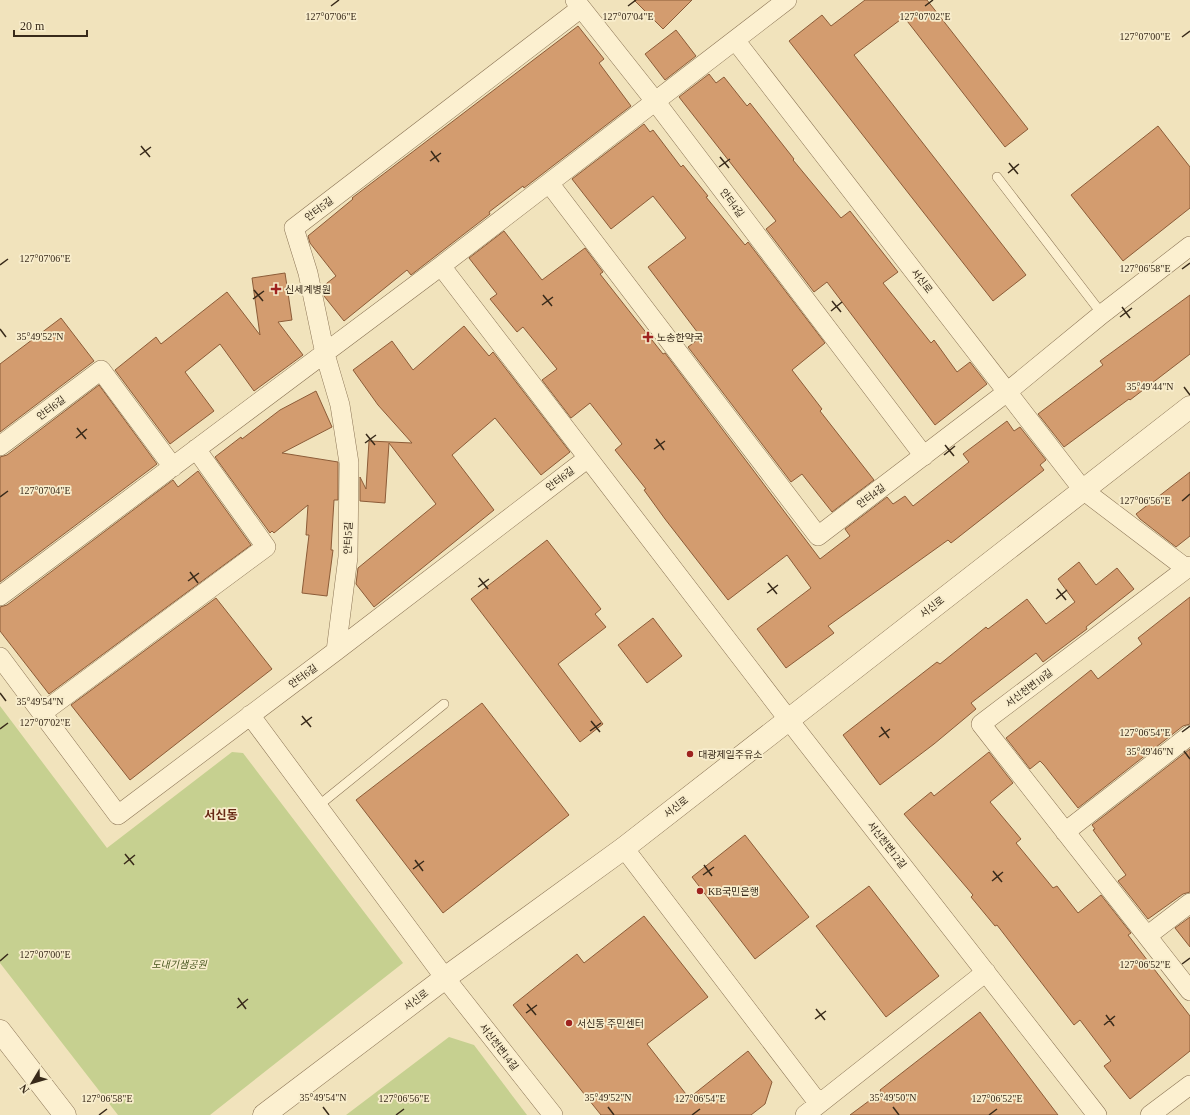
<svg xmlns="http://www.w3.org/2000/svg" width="1190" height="1115" viewBox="0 0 1190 1115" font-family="'Times New Roman','Noto Sans KR',serif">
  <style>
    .green { fill: #c6d090 }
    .building { fill: #d39c6f; stroke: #8c5c38 }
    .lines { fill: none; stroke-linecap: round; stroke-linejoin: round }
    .service-casing { stroke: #8a7354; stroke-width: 10 }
    .minor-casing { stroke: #8a7354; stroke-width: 20 }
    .tertiary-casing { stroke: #8a7354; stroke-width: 23 }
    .service { stroke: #fcf0d0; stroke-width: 9 }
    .minor { stroke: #fcf0d0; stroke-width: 19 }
    .tertiary { stroke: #fcf0d0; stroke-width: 22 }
    .ticks { fill: none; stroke: #382a1a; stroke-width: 1.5 }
    .poi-dot { fill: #9e231f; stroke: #f8edcc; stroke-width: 1.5 }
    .labels { text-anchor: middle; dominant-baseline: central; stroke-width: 3.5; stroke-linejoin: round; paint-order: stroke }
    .street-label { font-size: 10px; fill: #382a1a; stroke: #f8edcc }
    .poi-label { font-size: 10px; fill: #382a1a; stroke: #f8edcc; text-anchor: start }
    .park-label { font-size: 10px; font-style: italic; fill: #47561f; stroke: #f8edcc }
    .quarter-label { font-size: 12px; font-weight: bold; fill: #682a16; stroke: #f8edcc }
    .ticks-label { font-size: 10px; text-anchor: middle; fill: #382a1a; stroke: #f8edcc; stroke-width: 3.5; stroke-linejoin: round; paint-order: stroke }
  </style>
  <rect width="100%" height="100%" fill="#f1e3bc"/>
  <!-- green -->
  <path class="green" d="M 0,706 L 107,848 L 232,752 L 243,753 L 403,963 L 210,1115 L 118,1115 L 0,963 Z
    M 449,1037 L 474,1045 L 527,1115 L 346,1115 Z"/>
  <!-- building -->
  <path class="building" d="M 634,0 L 692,0 L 663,29 Z
    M 865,0 L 927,0 L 1028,129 L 1005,147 L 904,17 L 854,55 L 1026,275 L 993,301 L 789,41 L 822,15 L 831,26 Z
    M 578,26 L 604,59 L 599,63 L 631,106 L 524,188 L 523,186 L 489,212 L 490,214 L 411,275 L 407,270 L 344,321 L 324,296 L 322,287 L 336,276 L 310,243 L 308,236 L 353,199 L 352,198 Z
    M 676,30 L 696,56 L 665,80 L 645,54 Z
    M 709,74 L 716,83 L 724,77 L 747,106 L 750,103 L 794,159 L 793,160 L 841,218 L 850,211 L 898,272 L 883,283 L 931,343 L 934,340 L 957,372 L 970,362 L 987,384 L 935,425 L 827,282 L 814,292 L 766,229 L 776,221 L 679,97 Z
    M 644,124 L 650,132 L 653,130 L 681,167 L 683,165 L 708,196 L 706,197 L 745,245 L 748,242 L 825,343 L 792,370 L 822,409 L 820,411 L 874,480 L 832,512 L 802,474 L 791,482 L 688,347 L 701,337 L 648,267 L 686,238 L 653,196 L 611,229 L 572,179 Z
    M 1158,126 L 1190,167 L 1190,208 L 1123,261 L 1071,195 Z
    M 504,231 L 542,280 L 585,248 L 603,272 L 600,274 L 663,354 L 665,353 L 820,559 L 850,536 L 845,529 L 887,497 L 893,504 L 905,496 L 913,506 L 969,462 L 963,454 L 1007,421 L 1014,431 L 1020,427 L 1046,460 L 1040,465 L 1044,470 L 951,543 L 948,540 L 828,626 L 834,633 L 786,668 L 757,629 L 811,588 L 787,555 L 728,600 L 665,519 L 644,490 L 646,489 L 615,450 L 622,444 L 590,403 L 571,418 L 542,380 L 557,369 L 523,327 L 517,332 L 490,299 L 497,294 L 469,258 Z
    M 285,273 L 292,320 L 278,322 L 303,355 L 254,391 L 220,344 L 185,372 L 214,411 L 170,444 L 115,370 L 156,337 L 161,344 L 227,292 L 260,335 L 252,278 Z
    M 1190,295 L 1190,354 L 1130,400 L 1129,399 L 1064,447 L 1038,414 L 1103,365 L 1100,361 Z
    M 61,318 L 94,361 L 0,432 L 0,364 Z
    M 464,326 L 489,356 L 493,352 L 570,452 L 541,475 L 495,418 L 452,455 L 494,510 L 374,607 L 356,584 L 358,568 L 436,504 L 389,443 L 385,503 L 360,501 L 360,477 L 366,489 L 369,441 L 412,443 L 378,405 L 353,370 L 392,341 L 413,370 Z
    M 99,385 L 157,464 L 0,582 L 0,457 L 7,455 Z
    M 316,391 L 332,427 L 282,453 L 338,462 L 338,500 L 334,500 L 331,550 L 333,550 L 327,596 L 302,593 L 309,535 L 306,535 L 308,505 L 274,533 L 272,531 L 270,533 L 215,457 L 241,437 L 242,439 L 280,410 Z
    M 198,471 L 251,545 L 49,694 L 0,631 L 0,607 L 7,605 L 173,480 L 178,487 Z
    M 1190,472 L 1190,536 L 1176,547 L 1140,519 L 1136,514 Z
    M 547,540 L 601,609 L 595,614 L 606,627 L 558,664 L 603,724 L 580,742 L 471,599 Z
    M 1079,562 L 1096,585 L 1117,568 L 1134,589 L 1086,627 L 1087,629 L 1043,662 L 1036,653 L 971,703 L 976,709 L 934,744 L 880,785 L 843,735 L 937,662 L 940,664 L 986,627 L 988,629 L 1027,599 L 1046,624 L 1075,602 L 1058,579 Z
    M 1190,597 L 1190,724 L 1183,726 L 1078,808 L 1044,765 L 1040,761 L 1030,769 L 1006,738 L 1091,670 L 1098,679 L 1142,644 L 1138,638 Z
    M 216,598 L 272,669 L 130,780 L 71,705 Z
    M 653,618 L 682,656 L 647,683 L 618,645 Z
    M 482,703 L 569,815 L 443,913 L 356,800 Z
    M 1190,749 L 1190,892 L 1183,894 L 1148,919 L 1118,881 L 1126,875 L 1093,830 L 1095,829 L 1092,825 Z
    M 989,752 L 1013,783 L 990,802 L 1021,839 L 1016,843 L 1053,888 L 1057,886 L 1078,913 L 1101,895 L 1131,933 L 1128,935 L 1190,1016 L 1190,1051 L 1130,1099 L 1104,1066 L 1111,1061 L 1080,1020 L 1074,1025 L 997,925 L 995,926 L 971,897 L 973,895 L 904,814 L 931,792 L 934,796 Z
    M 745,835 L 809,917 L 755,959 L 692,877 Z
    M 869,886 L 939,976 L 886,1017 L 816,926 Z
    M 644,916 L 708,997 L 647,1044 L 689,1098 L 748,1051 L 772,1082 L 765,1104 L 751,1115 L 601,1115 L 513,1005 L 577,954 L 584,963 Z
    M 1190,917 L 1190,947 L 1175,928 Z
    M 980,1012 L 1058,1115 L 850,1115 L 881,1092 L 880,1090 Z"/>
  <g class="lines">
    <defs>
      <path id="service" d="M 997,177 L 1102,314
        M 318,806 L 444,704"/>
      <path id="minor" d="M 575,0 L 655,101 L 924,456
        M 735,40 L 1083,490 L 1187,569
        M 549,183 L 818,536 L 1007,392 L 1102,314 L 1190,246
        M 441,266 L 788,719 L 1097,1115
        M 0,446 L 101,370 L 173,467
        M 1190,566 L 981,724 L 1190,991
        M 0,596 L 441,266 L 787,0
        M 336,651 L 348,557 L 349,463 L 340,405 L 325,354 L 308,273 L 294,228 L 581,8
        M 0,657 L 118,815 L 336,651 L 588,458
        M 42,713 L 266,547 L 196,449
        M 250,715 L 445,978 L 553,1115
        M 1065,832 L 1190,735
        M 624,848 L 819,1104
        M 1147,936 L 1190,903
        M 805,1115 L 986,972
        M 1150,1115 L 1190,1085"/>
      <path id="tertiary" d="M 0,1031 L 65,1115
        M 264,1115 L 445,978 L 624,848 L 1190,407"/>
    </defs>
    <!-- service casing -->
    <use href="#service" class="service-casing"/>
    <!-- minor casing -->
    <use href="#minor" class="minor-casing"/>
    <!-- tertiary casing -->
    <use href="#tertiary" class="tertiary-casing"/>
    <!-- service -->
    <use href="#service" class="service"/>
    <!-- minor -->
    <use href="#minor" class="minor"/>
    <!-- tertiary -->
    <use href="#tertiary" class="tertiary"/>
  </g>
  <!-- ticks -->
  <path class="ticks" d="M 331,6 L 339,0M 628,6 L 636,0M 925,6 L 933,0M 1182,37 L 1190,31M 141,146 L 150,157M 431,151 L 439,162M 140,155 L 151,147M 720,157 L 729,168M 430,161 L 441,153M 1009,163 L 1018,174M 719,167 L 730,159M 1008,173 L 1019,164M 0,265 L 8,259M 1182,269 L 1190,263M 254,290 L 263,301M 543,295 L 552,306M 253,299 L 264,291M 832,301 L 841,312M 542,305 L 553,297M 1122,307 L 1130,318M 831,311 L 842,302M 1120,317 L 1132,308M 0,329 L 6,337M 1184,387 L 1190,395M 77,428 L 86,439M 366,434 L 375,445M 76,438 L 87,429M 656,439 L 664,450M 365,443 L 376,435M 945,445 L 954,456M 654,449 L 665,441M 944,455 L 955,446M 0,497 L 8,491M 1182,501 L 1190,494M 190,572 L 198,583M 479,578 L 488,589M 188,581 L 199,573M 768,583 L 777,594M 478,587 L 489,579M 1057,589 L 1066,600M 767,593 L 778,585M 1056,599 L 1067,590M 0,693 L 6,701M 302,716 L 311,727M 591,721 L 600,732M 301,725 L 312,717M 881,727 L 889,738M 0,729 L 8,723M 590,731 L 601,723M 1182,732 L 1190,726M 879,737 L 890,729M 1184,751 L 1190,759M 125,854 L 134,865M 415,860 L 423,871M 124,864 L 135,855M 704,865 L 712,876M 413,869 L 424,861M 993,871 L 1002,882M 703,875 L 714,867M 992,881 L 1003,872M 0,961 L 8,954M 1182,964 L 1190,958M 238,998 L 246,1009M 527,1004 L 536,1015M 237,1008 L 248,999M 816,1009 L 825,1020M 526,1013 L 537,1005M 1106,1015 L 1114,1026M 815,1019 L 826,1011M 1104,1025 L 1115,1016M 323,1107 L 329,1115M 608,1107 L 614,1115M 893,1107 L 899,1115M 99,1115 L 107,1109M 396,1115 L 404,1109M 692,1115 L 700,1109M 989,1115 L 997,1109"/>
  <!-- markers -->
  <g class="poi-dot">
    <path d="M274 283h4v4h4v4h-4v4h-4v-4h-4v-4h4z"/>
    <path d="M646 331h4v4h4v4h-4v4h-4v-4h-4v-4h4z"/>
    <circle cx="690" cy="754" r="4"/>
    <circle cx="700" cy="891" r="4"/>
    <circle cx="569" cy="1023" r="4"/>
  </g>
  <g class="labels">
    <!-- street labels -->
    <g class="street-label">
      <text transform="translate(732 203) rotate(53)">안터4길</text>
      <text transform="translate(319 209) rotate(-37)">안터5길</text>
      <text transform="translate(922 281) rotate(52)">서신로</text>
      <text transform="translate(51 408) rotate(-37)">안터6길</text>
      <text transform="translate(560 479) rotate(-37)">안터6길</text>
      <text transform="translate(871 496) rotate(-37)">안터4길</text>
      <text transform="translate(348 538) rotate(-88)">안터5길</text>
      <text transform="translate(932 607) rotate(-38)">서신로</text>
      <text transform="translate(303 676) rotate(-36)">안터6길</text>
      <text transform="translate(1029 688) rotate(-37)">서신천변10길</text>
      <text transform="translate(676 807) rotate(-38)">서신로</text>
      <text transform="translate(887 845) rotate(52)">서신천변12길</text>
      <text transform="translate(416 1000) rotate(-37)">서신로</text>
      <text transform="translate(499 1047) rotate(52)">서신천변14길</text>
    </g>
    <!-- poi labels -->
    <g class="poi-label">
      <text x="285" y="289">신세계병원</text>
      <text x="657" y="337">노송한약국</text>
      <text x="698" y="754">대광제일주유소</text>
      <text x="708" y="891">KB국민은행</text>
      <text x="577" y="1023">서신동 주민센터</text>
    </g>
    <!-- park labels -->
    <g class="park-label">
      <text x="179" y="964">도내기샘공원</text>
    </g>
    <!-- quarter labels -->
    <g class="quarter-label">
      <text x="221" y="815">서신동</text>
    </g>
  </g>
  <g class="ticks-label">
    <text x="331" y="20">127°07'06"E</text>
    <text x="628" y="20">127°07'04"E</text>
    <text x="925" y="20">127°07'02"E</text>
    <text x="1145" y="40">127°07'00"E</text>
    <text x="45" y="262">127°07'06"E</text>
    <text x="1145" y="272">127°06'58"E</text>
    <text x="40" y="340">35°49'52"N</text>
    <text x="1150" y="390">35°49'44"N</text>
    <text x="45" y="494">127°07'04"E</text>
    <text x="1145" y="504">127°06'56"E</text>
    <text x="40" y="705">35°49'54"N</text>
    <text x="45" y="726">127°07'02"E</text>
    <text x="1145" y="736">127°06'54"E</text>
    <text x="1150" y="755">35°49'46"N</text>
    <text x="45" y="958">127°07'00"E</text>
    <text x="1145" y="968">127°06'52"E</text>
    <text x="323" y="1101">35°49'54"N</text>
    <text x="608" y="1101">35°49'52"N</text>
    <text x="893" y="1101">35°49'50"N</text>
    <text x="107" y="1102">127°06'58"E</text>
    <text x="404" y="1102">127°06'56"E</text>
    <text x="700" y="1102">127°06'54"E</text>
    <text x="997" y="1102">127°06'52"E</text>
  </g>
  <!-- north arrow -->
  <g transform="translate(32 1083) rotate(232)" stroke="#f8edcc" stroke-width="3" paint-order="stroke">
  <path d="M0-3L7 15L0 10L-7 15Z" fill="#382a1a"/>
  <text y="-6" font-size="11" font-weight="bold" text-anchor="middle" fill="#382a1a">N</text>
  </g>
  <!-- scale -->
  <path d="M14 30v6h73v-6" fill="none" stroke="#382a1a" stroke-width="2"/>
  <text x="20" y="30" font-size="12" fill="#382a1a" stroke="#f8edcc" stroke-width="3" paint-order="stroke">20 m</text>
</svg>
